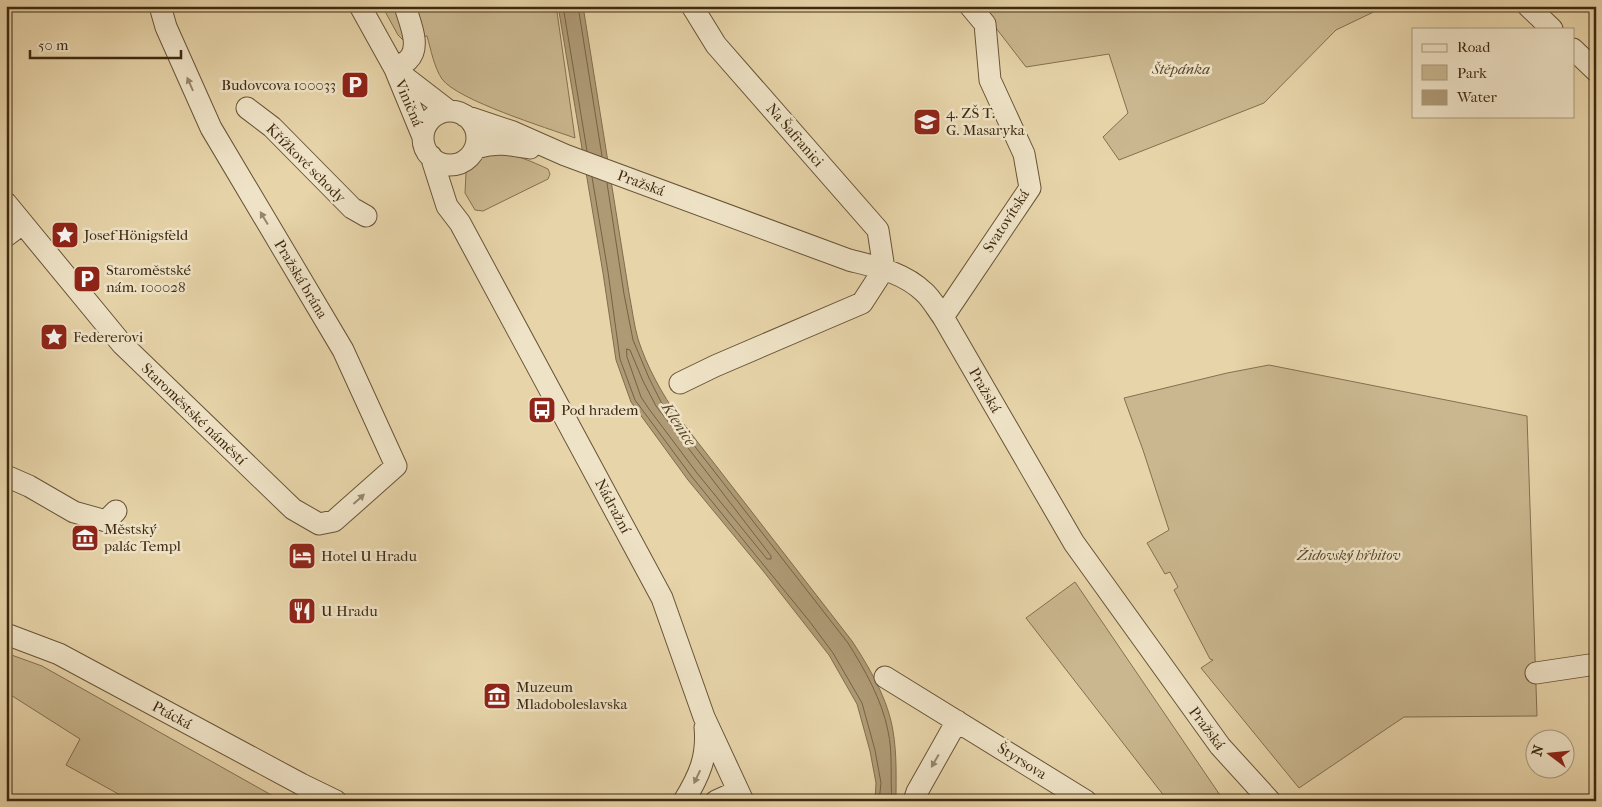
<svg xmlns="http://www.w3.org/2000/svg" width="1602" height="807" viewBox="0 0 1602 807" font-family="'IM FELL French Canon',serif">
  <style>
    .green { fill: #cab78f; stroke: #847050 }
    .water { fill: #ae9a75; stroke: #816d4d }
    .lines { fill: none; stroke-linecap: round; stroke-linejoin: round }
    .shore { stroke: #766243; stroke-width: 1 }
    .street-casing { stroke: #685437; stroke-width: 23 }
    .street { stroke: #efe3c7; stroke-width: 21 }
    .oneway { fill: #96866c }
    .labels { text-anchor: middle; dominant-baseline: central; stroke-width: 5; stroke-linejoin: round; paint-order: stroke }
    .park-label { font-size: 15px; font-style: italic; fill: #5a462a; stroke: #efe3c7 }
    .poi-label { font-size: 15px; fill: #3e2a11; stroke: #efe3c7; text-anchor: start }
    .street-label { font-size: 15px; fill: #3e2a11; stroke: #efe3c7 }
    .water-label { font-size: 16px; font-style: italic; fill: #5a462a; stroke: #efe3c7 }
  </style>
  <rect width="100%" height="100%" fill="#e7d4a9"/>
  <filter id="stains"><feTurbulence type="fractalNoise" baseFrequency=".004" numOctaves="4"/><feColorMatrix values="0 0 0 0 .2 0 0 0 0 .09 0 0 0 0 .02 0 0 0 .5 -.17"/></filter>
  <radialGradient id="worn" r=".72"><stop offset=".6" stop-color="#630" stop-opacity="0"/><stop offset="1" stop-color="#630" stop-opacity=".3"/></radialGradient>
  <!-- green -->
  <path class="green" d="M 382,6 L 400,6 L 406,43 L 398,35 Z
    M 413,6 L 553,6 L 554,12 L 557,12 L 575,138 C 547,128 457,100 442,79 C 434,67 431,50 427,36 L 422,37 Z
    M 979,6 L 1386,6 L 1336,30 L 1264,103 L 1119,160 L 1103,137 L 1128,113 L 1109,54 L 1026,67 Z
    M 497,153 C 513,153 533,162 548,169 L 550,174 L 548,179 L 483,211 L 475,210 L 465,193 L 466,173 L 480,158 Z
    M 1269,365 L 1527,416 L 1537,716 L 1404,717 L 1299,788 L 1201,668 L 1213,660 L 1210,659 L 1174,590 L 1178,587 L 1170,572 L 1165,574 L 1147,543 L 1169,530 L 1143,450 L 1124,398 L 1227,373 Z
    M 1075,582 L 1224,801 L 1168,801 L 1026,618 Z
    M 6,653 L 42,666 L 282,801 L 131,801 L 66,765 L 80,739 L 6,692 Z"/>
  <!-- water -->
  <path class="water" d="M 558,6 L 583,6 L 629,293 C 632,308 634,325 638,339 C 647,367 662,394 679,418 L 852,641 C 869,667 888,699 893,731 C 897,754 896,778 896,801 L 875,801 L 876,783 L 870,751 L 857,704 L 829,655 L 764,572 L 688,480 L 631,402 L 616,360 L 603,273 Z"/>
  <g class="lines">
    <!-- shore -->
    <path class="shore" d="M 563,6 L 587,151
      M 578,6 L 602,156
      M 592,177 L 608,272 L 620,359 L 635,400 L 692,477 L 810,622 L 833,653 L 862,703 L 875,750 L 881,783 L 879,801
      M 607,183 L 624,294 L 633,340 L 649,378 L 661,402 L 675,421 L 848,643 C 865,670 882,700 888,731 C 893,753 890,778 892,801
      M 627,349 L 630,350 L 643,381 L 656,406 L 771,556 L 771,559 L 767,559 L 697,473 L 649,409 L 641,397 L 627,357 Z"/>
    <defs>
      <path id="street" d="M 360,6 L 395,69 L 423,137
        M 692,6 L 716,45 L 878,230 L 884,269
        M 1528,6 L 1552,29
        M 1573,49 L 1596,71
        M 395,69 C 399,66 404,64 408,60 C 422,47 409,21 405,6
        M 397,71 L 449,111
        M 247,108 L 272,127 L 352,208 L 366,216
        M423 138a27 27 0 1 1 54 0a27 27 0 1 1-54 0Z
        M 465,116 L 513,132 L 565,155 L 849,260 C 876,267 903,272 924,292 C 931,298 937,309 943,317 L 1074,543 L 1220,746 L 1270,801
        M 475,148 C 498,142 508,144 530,148
        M 431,156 L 447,206 L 460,223 L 662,598 L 704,717 L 743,801
        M 6,203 L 122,344 L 293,509 L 319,524 L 334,521 L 396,466 L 343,350 L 211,128 L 166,27 L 160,6
        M 6,236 L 22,224
        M 943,317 L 1030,188 L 1024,154 L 990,80 L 985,24 L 970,6
        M 680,383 L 715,366 L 862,303 L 884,269
        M 6,476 L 29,486 L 74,512 L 106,521 L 116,511
        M 6,634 L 59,654 L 301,784 L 336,801
        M 1536,673 L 1596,664
        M 885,677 L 1086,801
        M 684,801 C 699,776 708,757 705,727
        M 716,801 L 738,791
        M 914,801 L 917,792 L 957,721"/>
    </defs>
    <!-- street casing -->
    <use href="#street" class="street-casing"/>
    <!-- street -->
    <use href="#street" class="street"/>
  </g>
  <!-- one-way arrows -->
  <defs><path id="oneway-solid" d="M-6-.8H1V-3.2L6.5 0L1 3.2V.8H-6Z" transform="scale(1.25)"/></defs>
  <g class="oneway">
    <use href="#oneway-solid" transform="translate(190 84) rotate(-114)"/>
    <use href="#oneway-solid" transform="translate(264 218) rotate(-121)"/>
    <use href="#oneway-solid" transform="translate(359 499) rotate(-42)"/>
    <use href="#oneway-solid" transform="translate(935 761) rotate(120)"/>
    <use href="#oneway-solid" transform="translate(697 777) rotate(115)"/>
  </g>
  <!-- icons -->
  <defs>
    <symbol id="parking-square" viewBox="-11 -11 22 22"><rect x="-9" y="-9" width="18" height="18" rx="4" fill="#8f2418" stroke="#efe3c7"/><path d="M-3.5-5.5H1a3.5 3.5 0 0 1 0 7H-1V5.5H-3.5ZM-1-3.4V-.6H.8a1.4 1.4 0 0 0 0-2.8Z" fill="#fff"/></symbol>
    <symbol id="school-square" viewBox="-11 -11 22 22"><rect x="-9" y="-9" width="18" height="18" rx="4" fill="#8f2418" stroke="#efe3c7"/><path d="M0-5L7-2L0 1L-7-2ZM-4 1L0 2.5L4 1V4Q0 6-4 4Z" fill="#fff"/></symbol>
    <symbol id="sight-square" viewBox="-11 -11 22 22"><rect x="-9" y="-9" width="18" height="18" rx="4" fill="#8f2418" stroke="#efe3c7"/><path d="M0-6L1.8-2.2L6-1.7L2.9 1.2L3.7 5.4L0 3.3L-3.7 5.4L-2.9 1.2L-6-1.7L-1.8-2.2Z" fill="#fff"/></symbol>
    <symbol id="bus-square" viewBox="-11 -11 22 22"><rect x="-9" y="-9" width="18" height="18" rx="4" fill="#8f2418" stroke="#efe3c7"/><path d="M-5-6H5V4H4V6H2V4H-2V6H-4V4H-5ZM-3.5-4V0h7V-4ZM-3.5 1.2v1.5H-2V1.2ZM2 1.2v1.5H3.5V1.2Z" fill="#fff"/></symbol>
    <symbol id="museum-square" viewBox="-11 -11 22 22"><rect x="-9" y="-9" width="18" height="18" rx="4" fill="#8f2418" stroke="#efe3c7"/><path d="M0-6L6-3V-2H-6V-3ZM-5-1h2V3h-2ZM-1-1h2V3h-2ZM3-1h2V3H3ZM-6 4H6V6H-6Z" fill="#fff"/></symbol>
    <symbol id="hotel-square" viewBox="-11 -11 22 22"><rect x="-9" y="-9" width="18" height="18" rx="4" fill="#8f2418" stroke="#efe3c7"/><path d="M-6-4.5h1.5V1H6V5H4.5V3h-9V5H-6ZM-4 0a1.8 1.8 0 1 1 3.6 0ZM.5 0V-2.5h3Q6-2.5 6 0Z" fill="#fff"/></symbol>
    <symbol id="restaurant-square" viewBox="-11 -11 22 22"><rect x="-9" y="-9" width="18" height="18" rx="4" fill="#8f2418" stroke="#efe3c7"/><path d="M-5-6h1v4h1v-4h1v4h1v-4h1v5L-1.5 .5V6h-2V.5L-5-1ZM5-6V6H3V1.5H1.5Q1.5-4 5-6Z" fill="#fff"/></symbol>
  </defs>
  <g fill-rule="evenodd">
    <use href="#parking-square" x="339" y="69" width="32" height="32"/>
    <use href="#school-square" x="911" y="106" width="32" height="32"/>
    <use href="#sight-square" x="49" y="219" width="32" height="32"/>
    <use href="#parking-square" x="71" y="263" width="32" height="32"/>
    <use href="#sight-square" x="38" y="321" width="32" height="32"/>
    <use href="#bus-square" x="526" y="394" width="32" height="32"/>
    <use href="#museum-square" x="69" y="522" width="32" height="32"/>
    <use href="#hotel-square" x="286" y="540" width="32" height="32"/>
    <use href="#restaurant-square" x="286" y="595" width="32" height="32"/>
    <use href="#museum-square" x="481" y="680" width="32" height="32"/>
  </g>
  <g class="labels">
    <!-- park labels -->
    <g class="park-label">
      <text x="1181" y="69">Štěpánka</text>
      <text x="1349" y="555">Židovský hřbitov</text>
    </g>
    <!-- poi labels -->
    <g class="poi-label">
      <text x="336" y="85" text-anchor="end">Budovcova 100033</text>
      <text x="946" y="113">4. ZŠ T.<tspan x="946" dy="17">G. Masaryka</tspan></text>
      <text x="84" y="235">Josef Hönigsfeld</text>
      <text x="106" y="270">Staroměstské<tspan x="106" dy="17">nám. 100028</tspan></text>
      <text x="73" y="337">Federerovi</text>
      <text x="561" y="410">Pod hradem</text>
      <text x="104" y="529">Městský<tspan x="104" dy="17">palác Templ</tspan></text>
      <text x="321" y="556">Hotel U Hradu</text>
      <text x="321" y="611">U Hradu</text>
      <text x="516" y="687">Muzeum<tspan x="516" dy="17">Mladoboleslavska</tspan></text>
    </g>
    <!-- street labels -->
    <g class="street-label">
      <text transform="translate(409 103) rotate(67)">Viničná</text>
      <text transform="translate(795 135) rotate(49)">Na Šafranici</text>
      <text transform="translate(306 163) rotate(45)">Křížkové schody</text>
      <text transform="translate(641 183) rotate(20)">Pražská</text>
      <text transform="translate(1006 221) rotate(-57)">Svatovítská</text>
      <text transform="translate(301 279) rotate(59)">Pražská brána</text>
      <text transform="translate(985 390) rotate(60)">Pražská</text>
      <text transform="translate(194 414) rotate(44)">Staroměstské náměstí</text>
      <text transform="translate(613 506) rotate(62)">Nádražní</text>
      <text transform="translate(172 715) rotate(28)">Ptácká</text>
      <text transform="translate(1207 728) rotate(53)">Pražská</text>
      <text transform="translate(1022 761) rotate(32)">Štyrsova</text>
    </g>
    <!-- water labels -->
    <g class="water-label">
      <text transform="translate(679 424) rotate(57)">Klenice</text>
    </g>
  </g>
  <!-- margin -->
  <rect width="1602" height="807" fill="none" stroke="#e7d4a9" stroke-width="25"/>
  <rect x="8" y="8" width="1587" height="792" fill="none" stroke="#3e2a11" stroke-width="2.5"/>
  <rect x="12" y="12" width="1577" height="782" fill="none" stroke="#3e2a11"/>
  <!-- legend -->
  <rect x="1412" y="28" width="162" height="90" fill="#efe3c7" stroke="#a8997e"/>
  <rect x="1422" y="44" width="25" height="8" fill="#efe3c7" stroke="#a8997e"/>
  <text x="1457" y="52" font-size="15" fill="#3e2a11">Road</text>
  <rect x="1422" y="65" width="25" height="15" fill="#cab78f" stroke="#a8997e"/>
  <text x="1457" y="78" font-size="15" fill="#3e2a11">Park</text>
  <rect x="1422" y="90" width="25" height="15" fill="#ae9a75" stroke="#a8997e"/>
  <text x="1457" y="102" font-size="15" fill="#3e2a11">Water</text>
  <!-- north arrow -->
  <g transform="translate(1550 754) rotate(286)"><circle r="24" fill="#efe3c7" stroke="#a8997e"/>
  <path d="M0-4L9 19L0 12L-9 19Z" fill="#8f2418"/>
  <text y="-8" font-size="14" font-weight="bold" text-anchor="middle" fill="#3e2a11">N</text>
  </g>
  <!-- scale -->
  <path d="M30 50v8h151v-8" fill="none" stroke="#3e2a11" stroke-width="2.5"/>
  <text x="38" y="50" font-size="15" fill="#3e2a11" stroke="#efe3c7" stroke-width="4" paint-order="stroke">50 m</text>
  <rect width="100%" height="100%" filter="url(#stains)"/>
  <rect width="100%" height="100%" fill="url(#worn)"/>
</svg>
